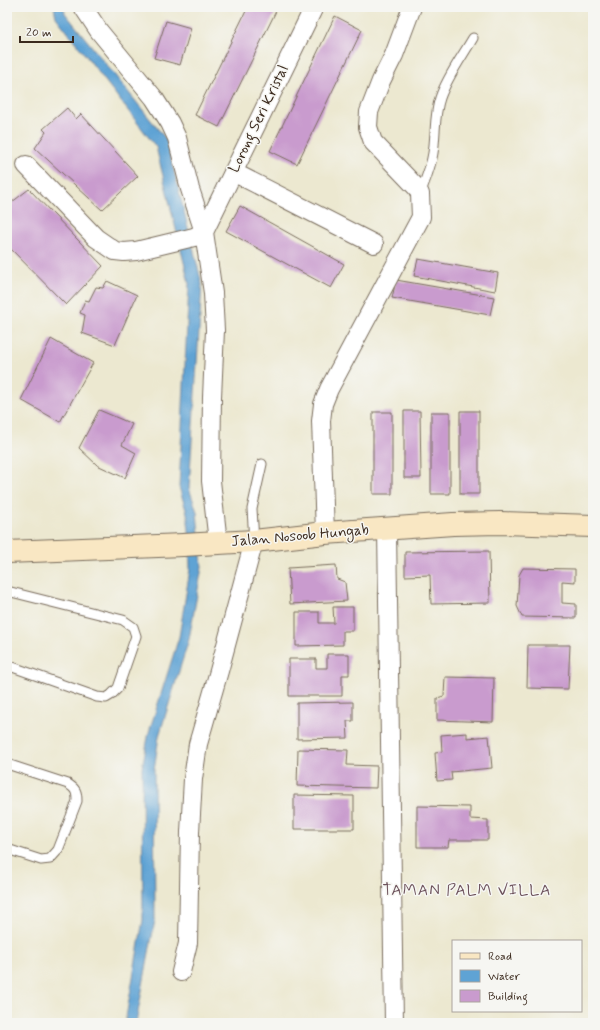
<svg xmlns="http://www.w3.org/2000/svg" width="600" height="1030" viewBox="0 0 600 1030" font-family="Mynerve,sans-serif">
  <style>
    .water { fill: #5fa3d4; stroke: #4d6679 }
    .building { fill: #c99bce }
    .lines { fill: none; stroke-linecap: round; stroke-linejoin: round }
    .service-casing { stroke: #796c5c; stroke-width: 11 }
    .minor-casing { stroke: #796c5c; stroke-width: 20 }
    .secondary-casing { stroke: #796c5c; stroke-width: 24 }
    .service { stroke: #fff; stroke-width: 9 }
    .minor { stroke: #fff; stroke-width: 18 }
    .secondary { stroke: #f9e7c3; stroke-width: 22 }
    .labels { text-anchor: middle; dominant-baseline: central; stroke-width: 3; stroke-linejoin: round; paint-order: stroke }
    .street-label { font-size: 15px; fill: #3b2a1e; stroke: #f6f6f2 }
    .neighbourhood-label { font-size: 16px; letter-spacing: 1px; fill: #6d525c; stroke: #f6f6f2 }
  </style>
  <rect width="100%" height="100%" fill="#f6f6f2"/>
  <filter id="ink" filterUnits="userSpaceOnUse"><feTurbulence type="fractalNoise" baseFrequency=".025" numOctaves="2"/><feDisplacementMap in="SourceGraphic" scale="8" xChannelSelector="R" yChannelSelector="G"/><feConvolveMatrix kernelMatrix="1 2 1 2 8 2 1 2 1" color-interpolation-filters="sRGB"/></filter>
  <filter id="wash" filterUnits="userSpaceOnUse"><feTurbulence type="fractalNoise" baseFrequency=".012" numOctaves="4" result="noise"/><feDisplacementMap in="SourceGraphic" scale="16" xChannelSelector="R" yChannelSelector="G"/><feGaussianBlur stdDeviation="0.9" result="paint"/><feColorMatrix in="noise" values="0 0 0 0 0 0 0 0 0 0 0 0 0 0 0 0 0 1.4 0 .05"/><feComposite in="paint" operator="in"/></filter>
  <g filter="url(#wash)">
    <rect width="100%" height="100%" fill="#ece8d0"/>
    <!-- water -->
    <path class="water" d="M 54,7 L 64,7 L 65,13 L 166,139 L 202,284 L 189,488 L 197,512 L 202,567 L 189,639 L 159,736 L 154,770 L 155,920 L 136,1023 L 125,1023 L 143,920 L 142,768 L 149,732 L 179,637 L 190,569 L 189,530 L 187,513 L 179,487 L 189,283 L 156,147 L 56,17 Z"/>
    <g id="blocks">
      <!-- building -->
      <path class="building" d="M 248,7 L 278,7 L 219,127 L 195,115 Z
        M 335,16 L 362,30 L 297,164 L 270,151 Z
        M 166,21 L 191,28 L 180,65 L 154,58 Z
        M 67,108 L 76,119 L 81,114 L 138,176 L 102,210 L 35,148 L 46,132 L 43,129 Z
        M 29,189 L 103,266 L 66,305 L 7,245 L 7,206 Z
        M 240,206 L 344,264 L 331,288 L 226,231 Z
        M 418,259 L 498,273 L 495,291 L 414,276 Z
        M 396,280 L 494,297 L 490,315 L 392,298 Z
        M 107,281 L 137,295 L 115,345 L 82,333 L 85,315 L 80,313 L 85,300 L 89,301 L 96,287 L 103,288 Z
        M 51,339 L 93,363 L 60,422 L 21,400 Z
        M 99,410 L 132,424 L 122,445 L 136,453 L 125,478 L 97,465 L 79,448 Z
        M 404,411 L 420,411 L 421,478 L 404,478 Z
        M 460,411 L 479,411 L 479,494 L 460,494 Z
        M 373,412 L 392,412 L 392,494 L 373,494 Z
        M 431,412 L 450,412 L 450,494 L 431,494 Z
        M 489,551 L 490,603 L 431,604 L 430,575 L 405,576 L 405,552 Z
        M 336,565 L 337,579 L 345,582 L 347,601 L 290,604 L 288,568 Z
        M 523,568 L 575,569 L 575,582 L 562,581 L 562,603 L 576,604 L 576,618 L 522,617 L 517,606 L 519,575 Z
        M 333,607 L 353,607 L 353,631 L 343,631 L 343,645 L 296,646 L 296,612 L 319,612 L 319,623 L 334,623 Z
        M 528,645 L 570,645 L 568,689 L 527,688 Z
        M 327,654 L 349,654 L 349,675 L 342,675 L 342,696 L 289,696 L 289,659 L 316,659 L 316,668 L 327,668 Z
        M 445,677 L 494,678 L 493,722 L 437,720 L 437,698 L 444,696 Z
        M 353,702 L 353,721 L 347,721 L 348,738 L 297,739 L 297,703 Z
        M 467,733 L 467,738 L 489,736 L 492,768 L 451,772 L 452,780 L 437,781 L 435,753 L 442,752 L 441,735 Z
        M 298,749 L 348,750 L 347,765 L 377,766 L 376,788 L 297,786 Z
        M 294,795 L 354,796 L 354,829 L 294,829 Z
        M 417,806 L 470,807 L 470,819 L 488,820 L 488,840 L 449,840 L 448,847 L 417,847 Z"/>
    </g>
  </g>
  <g filter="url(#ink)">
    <use href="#blocks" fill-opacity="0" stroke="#796c5c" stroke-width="1"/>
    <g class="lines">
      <defs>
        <path id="service" d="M 420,194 C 425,181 431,167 433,153 C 436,135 434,115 440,98 C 447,77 462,57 473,38
          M 254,541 L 252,509 L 262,464
          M 7,591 L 123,620 L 133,627 L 136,636 L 118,688 L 111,695 L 106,698 L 97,697 L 7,665
          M 7,764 L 68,784 C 76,789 77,792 77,801 L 58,850 L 50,859 L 41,860 L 7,849"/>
        <path id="minor" d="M 83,7 L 99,31 L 154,98 L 170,123 L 177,138 L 190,189 L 204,232 L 213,293 L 215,330 L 212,397 L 211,481 L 218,542
          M 26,165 L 96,238 L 115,251 L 124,252 L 136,251 L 194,237 L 204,232 L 314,7
          M 233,172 L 374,244
          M 387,529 L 394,1023
          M 325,533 L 321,421 L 323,404 L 329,389 L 421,217 L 420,194 L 417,188 L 373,142 L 368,127 L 369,112 L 381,81 L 394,55 L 412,7
          M 181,972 L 188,943 L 190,832 L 193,779 L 198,744 L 219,671 L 254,541"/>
        <path id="secondary" d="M 7,552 L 183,545 L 254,541 L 325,533 L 453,524 L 500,523 L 593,526"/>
      </defs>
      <!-- service casing -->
      <use href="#service" class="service-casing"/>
      <!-- minor casing -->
      <use href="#minor" class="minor-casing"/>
      <!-- secondary casing -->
      <use href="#secondary" class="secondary-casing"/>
      <!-- service -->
      <use href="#service" class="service"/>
      <!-- minor -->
      <use href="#minor" class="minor"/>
      <!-- secondary -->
      <use href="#secondary" class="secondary"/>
    </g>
  </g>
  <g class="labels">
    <!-- street labels -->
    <g class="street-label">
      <text transform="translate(259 119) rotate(-64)">Lorong Seri Kristal</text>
      <text transform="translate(300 536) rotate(-5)">Jalan Nosoob Hungab</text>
    </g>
    <!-- neighbourhood labels -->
    <g class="neighbourhood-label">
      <text x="467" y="890">TAMAN PALM VILLA</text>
    </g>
  </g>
  <!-- margin -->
  <rect width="600" height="1030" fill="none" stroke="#f6f6f2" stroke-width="24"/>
  <!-- legend -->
  <rect x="452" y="940" width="130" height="72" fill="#f6f6f2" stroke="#aba49d"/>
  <rect x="460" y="953" width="20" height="6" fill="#f9e7c3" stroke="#aba49d"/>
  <text x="488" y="960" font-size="12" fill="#3b2a1e">Road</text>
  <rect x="460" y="970" width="20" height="12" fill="#5fa3d4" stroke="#aba49d"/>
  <text x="488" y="980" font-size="12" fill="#3b2a1e">Water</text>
  <rect x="460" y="990" width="20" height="12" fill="#c99bce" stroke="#aba49d"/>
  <text x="488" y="1000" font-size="12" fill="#3b2a1e">Building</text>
  <!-- scale -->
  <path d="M20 36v6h53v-6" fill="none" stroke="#3b2a1e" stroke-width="2"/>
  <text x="26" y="36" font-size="12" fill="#3b2a1e" stroke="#f6f6f2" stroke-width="3" paint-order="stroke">20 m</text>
</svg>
